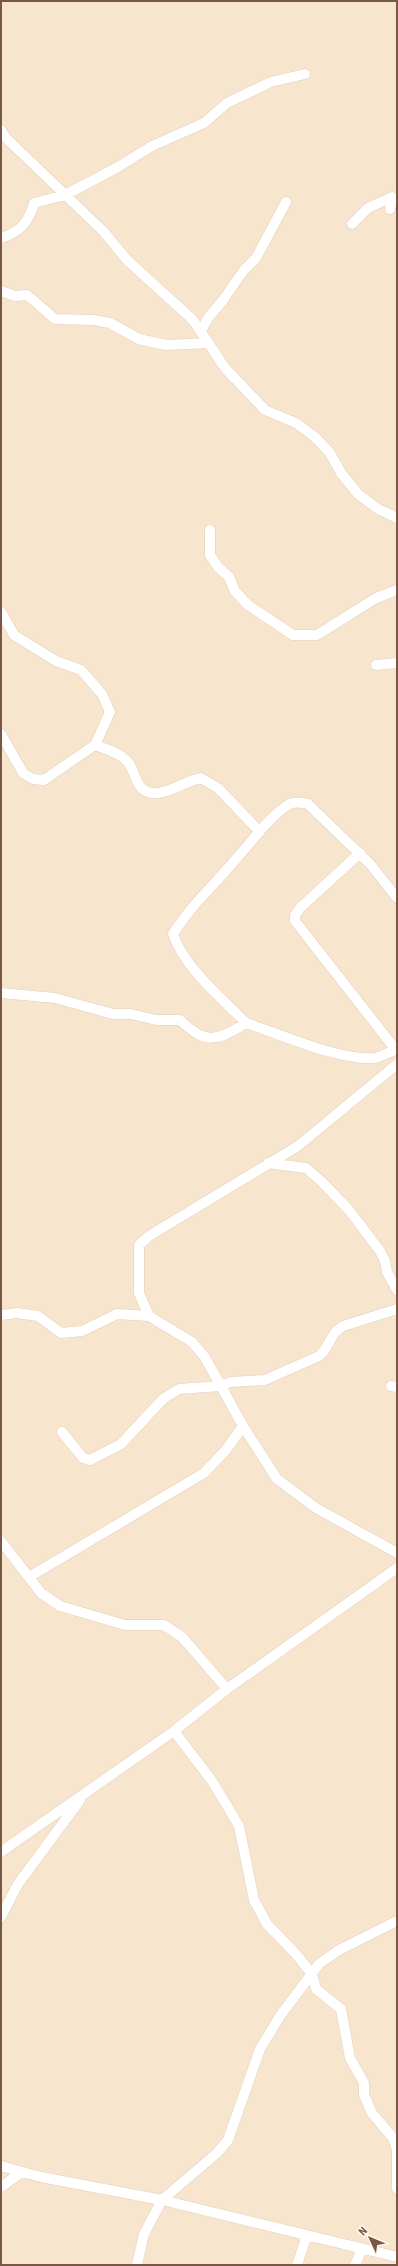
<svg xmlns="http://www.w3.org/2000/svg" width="398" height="2266" viewBox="0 0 398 2266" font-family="'Roboto Condensed',sans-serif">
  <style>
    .residential { fill: #f7e5ce }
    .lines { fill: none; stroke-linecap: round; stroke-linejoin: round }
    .minor-casing { stroke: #e3cfbb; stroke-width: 11 }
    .minor { stroke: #fff; stroke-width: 10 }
  </style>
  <rect width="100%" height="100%" fill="#fef3e0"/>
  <!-- residential -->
  <path class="residential" d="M 1,1 L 397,1 L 397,2265 L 1,2265 Z"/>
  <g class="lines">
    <defs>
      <path id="minor" d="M 1,130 L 5,137 L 104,232 L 127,260 L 193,320 L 225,368 L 265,410 L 296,423 L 315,437 L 330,453 L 341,473 L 358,494 L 378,509 L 397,518
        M 352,224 L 368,208 L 392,197 L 390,209
        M 1,238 C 20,232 29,222 34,203 L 65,195 L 118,167 L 152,146 L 204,123 L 227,103 L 271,82 L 305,74
        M 1,291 L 15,296 L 27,295 L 55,319 L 93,320 L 110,323 L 139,339 L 166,345 L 209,343
        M 201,331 L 208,318 L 223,300 L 244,270 L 256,258 L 286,202
        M 210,530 L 210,555 L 218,567 L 229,577 L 235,591 L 248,605 L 293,635 L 317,635 L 376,598 L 397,590
        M 1,612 L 14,635 L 56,661 L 81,670 L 102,694 L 110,712 L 95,745
        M 376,665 L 397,663
        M 1,734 L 23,773 L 33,779 L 44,780 L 95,745 C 106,749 117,752 126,760 C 137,770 133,789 151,793 C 165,796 187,780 201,778 L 218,788 L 260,832
        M 360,853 L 301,907 L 295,915 L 295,921 L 396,1050
        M 1,993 L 55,998 L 113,1014 L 131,1014 L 156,1020 L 180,1020 C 206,1045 217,1041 246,1023 C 281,1034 339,1061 374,1058 C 382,1057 389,1051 397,1050
        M 246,1023 C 221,997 185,969 173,934 C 190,906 215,884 236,859 C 250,844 273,812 290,804 C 296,801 302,803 308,804 L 371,865 L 397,898
        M 268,1163 L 306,1168 L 322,1182 L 349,1210 L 380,1251 L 385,1261 L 387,1272 L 397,1290
        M 1,1315 L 17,1313 L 38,1316 L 61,1333 L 82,1331 L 117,1314 L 149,1316 L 192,1342 L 204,1356 L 221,1386 L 230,1382 L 265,1380 L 319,1356 C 331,1347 328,1335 343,1326 L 397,1309
        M 149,1316 L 139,1293 L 139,1245 L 149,1236 L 298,1146 L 397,1064
        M 391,1386 L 397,1387
        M 243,1426 L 277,1479 L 316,1508 L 397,1553
        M 1,1541 L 41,1593 L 60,1606 L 125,1625 L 164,1625 L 182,1637 L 227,1689
        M 29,1577 L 204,1473 L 226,1450 L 243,1426 L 221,1386 L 179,1389 L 163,1399 L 121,1444 L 90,1460 L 83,1458 L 62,1432
        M 174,1731 L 212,1781 L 239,1826 L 254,1900 L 267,1924 L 295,1953 L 312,1974 L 316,1989 L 341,2009 L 350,2058 L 364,2083 L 364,2095 L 372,2113 L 393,2138 L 397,2150 L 397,2189
        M 1,1852 L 174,1731 L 227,1689 L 397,1568
        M 1,1917 L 18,1884 L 80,1800
        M 1,2166 L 41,2177 L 162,2200 L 397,2257
        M 1,2187 L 22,2172
        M 137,2265 L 144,2234 L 162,2200 L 217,2153 L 228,2140 L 260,2049 L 280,2016 L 319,1964 L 339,1950 L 397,1921
        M 297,2265 L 307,2235
        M 355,2265 L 362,2249"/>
    </defs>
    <!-- minor casing -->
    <use href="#minor" class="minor-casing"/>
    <!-- minor -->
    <use href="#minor" class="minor"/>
  </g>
  <!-- border -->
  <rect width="398" height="2266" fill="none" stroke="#785845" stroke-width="4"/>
  <!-- north arrow -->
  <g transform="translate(370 2238) rotate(314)" stroke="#fff7e9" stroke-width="3" paint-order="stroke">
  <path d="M0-3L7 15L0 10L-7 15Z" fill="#785845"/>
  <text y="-6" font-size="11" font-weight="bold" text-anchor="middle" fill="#785845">N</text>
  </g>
</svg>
